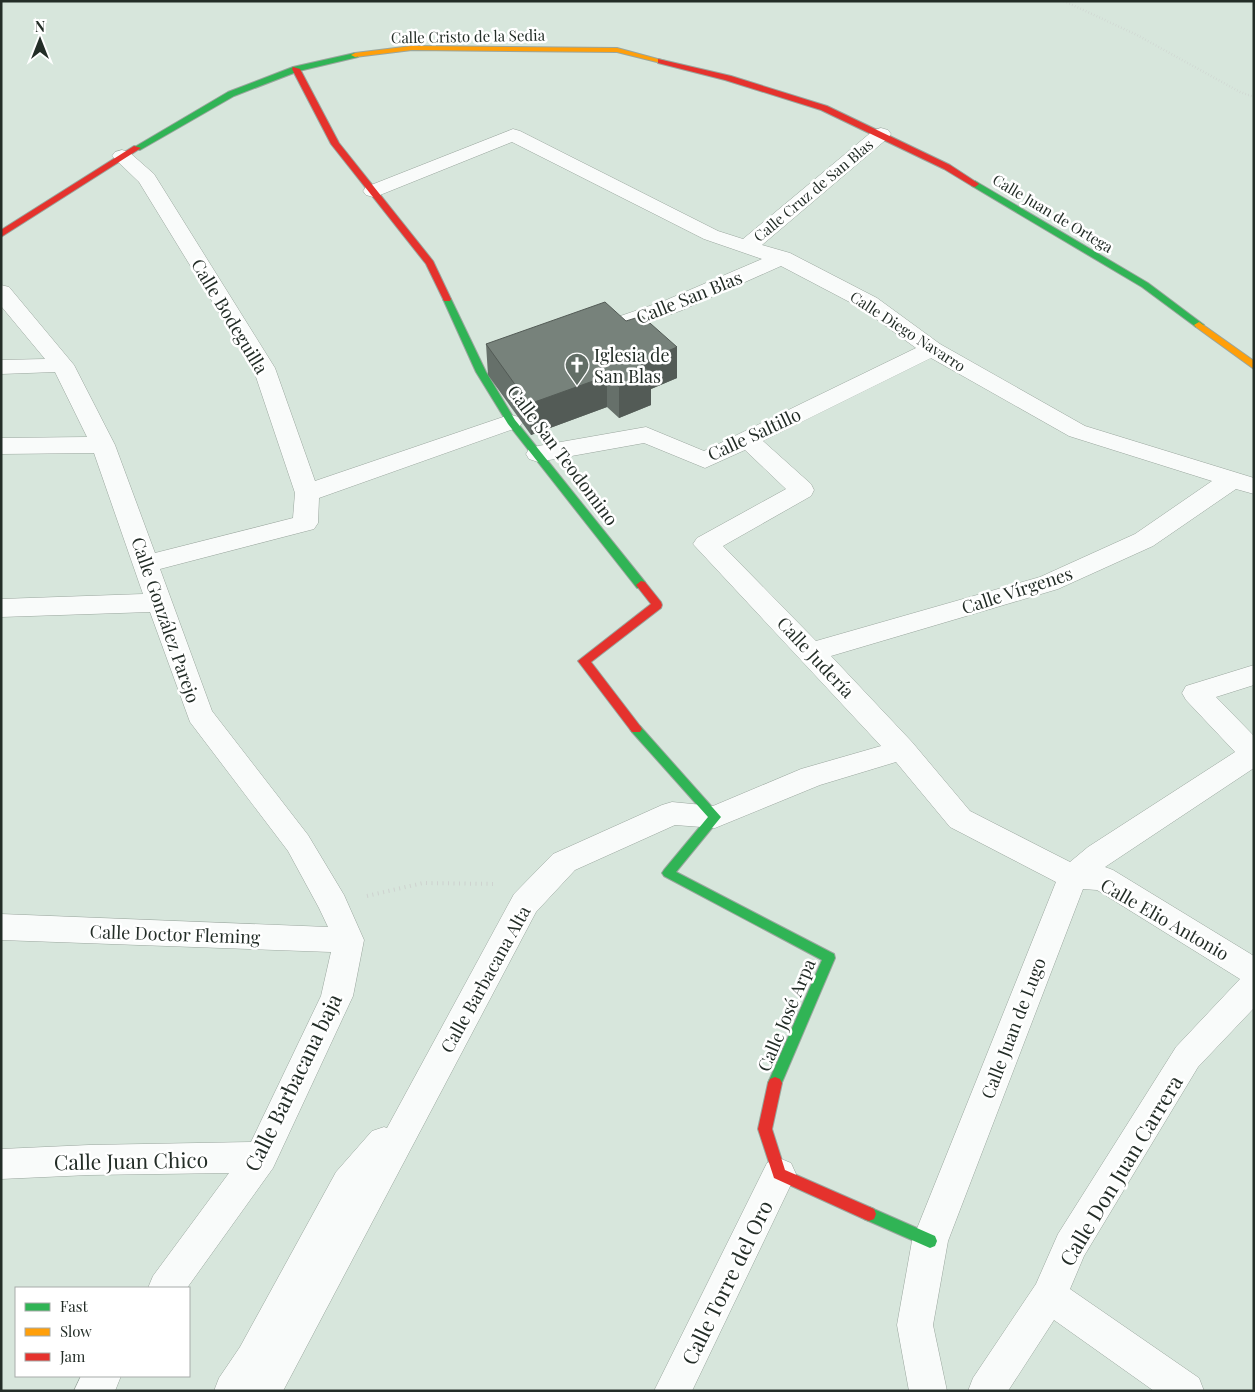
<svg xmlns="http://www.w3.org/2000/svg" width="1255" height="1392" viewBox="0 0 1255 1392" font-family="'Playfair Display',serif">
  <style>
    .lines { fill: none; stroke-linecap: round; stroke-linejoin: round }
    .street-casing { stroke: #9aa69e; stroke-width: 1 }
    .fast-casing { stroke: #9aa69e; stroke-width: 2 }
    .slow-casing { stroke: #9aa69e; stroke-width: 2 }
    .jam-casing { stroke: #9aa69e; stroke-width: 2 }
    .path-far1 { stroke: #ced2cf; stroke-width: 2.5; stroke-dasharray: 0.5 2.5; stroke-linecap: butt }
    .path { stroke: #ced2cf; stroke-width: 4; stroke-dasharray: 1 4.5; stroke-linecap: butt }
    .street { fill: #f9fbfa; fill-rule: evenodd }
    .fast { fill: #30b455; fill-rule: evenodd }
    .slow { fill: #ff9f0a; fill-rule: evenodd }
    .jam { fill: #e5322d; fill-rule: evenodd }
    .wall { fill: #66706a }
    .shaded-wall { fill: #535b56 }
    .building { fill: #77827b; stroke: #535b56 }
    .labels { text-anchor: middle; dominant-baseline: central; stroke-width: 5; stroke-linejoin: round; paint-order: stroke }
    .far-street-label { font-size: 15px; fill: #232d27; stroke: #fff }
    .street-label { font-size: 18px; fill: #232d27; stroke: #fff }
    .poi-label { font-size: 18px; fill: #232d27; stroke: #fff; text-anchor: start }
    .near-street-label { font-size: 21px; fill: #232d27; stroke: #fff }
  </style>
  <rect width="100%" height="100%" fill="#d7e6dc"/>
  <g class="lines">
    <defs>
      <path id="street" d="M 881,128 L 888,130 L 891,134 L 888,138 L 762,245 L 790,253 L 877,298 L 940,344 L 1085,426 L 1254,478 L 1254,494 L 1236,489 L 1153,546 L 1058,589 L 831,656 L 912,742 L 970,811 L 1070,862 L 1088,847 L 1235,752 L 1186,700 L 1182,693 L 1186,686 L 1254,665 L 1254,685 L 1216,697 L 1254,736 L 1254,768 L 1105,867 L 1113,870 L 1254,956 L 1254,1008 L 1198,1067 L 1084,1256 L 1070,1289 L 1199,1378 L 1204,1391 L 1154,1391 L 1054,1320 L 1008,1391 L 968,1391 L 973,1378 L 1036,1284 L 1058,1234 L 1176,1047 L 1240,979 L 1097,890 L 1083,889 L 948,1241 L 933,1325 L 947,1391 L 909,1391 L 897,1325 L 912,1241 L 1056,882 L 950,827 L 896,762 L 820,785 L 715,828 L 675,825 L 575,870 L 536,912 L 283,1391 L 214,1391 L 219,1378 L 240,1347 L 336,1172 L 372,1131 L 384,1127 L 387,1128 L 514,894 L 553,854 L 662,805 L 672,802 L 713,806 L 801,769 L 881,746 L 693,544 L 697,538 L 786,489 L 745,450 L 705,468 L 644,443 L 538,462 L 529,459 L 526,454 L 529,449 L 538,446 L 646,427 L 704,451 L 916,348 L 861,308 L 781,266 L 680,311 L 616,333 L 608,335 L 600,333 L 597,328 L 600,323 L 664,301 L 762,259 L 704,239 L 512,142 L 380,195 L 373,197 L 366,195 L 363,191 L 366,187 L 513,129 L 520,131 L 718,231 L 743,239 L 874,130 ZM 931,358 L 1069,436 L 1212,481 L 1135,534 L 1040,577 L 816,641 L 723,546 L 811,496 L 814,490 L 811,484 L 763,441 Z
        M 122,150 L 129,152 L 154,174 L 275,368 L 315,481 L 503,417 L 511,415 L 519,417 L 523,422 L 519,427 L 319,498 L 318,523 L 314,529 L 160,569 L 212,711 L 308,835 L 344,895 L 364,940 L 353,996 L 273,1168 L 187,1288 L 148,1288 L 153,1276 L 229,1173 L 89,1175 L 1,1179 L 1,1149 L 89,1145 L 251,1142 L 321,996 L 331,952 L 1,940 L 1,914 L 328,927 L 319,908 L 288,851 L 190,722 L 150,612 L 1,617 L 1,599 L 143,594 L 94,453 L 1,454 L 1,438 L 87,437 L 55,372 L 1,374 L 1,360 L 45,359 L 1,306 L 1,285 L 9,287 L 74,365 L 115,445 L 155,553 L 293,518 L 295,493 L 253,368 L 139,182 L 112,156 L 115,152 Z
        M 779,1158 L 791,1163 L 796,1174 L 692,1391 L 654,1391 L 767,1163 Z
        M 81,1376 L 121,1376 L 115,1391 L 74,1391 Z"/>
      <path id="fast" d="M 355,53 L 358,53 L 358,57 L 299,71 L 234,96 L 140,150 L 133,148 L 228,92 L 293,67 Z
        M 975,181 L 1148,283 L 1204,325 L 1202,327 L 1196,327 L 1142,287 L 972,186 L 971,184 Z
        M 447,296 L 451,299 L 486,372 L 515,420 L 645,582 L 646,585 L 645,588 L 637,588 L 508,424 L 476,372 L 443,299 Z
        M 636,725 L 640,726 L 721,817 L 676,872 L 834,954 L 835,958 L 780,1087 L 775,1089 L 770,1087 L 768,1083 L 822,960 L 664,876 L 662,873 L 664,870 L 708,817 L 632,732 L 630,729 L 632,726 Z
        M 869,1207 L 935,1236 L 937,1241 L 935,1246 L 930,1248 L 864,1219 L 862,1214 L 864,1209 Z"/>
      <path id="slow" d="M 412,46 L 617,48 L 665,61 L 661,63 L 617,52 L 412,50 L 355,57 L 351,55 L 355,53 Z
        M 1199,322 L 1254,361 L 1254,369 L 1196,327 L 1194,325 Z"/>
      <path id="jam" d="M 658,59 L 731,76 L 827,106 L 950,165 L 979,184 L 975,187 L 972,186 L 944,169 L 821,110 L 725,80 L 658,63 Z
        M 293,67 L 300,69 L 339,143 L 433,261 L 451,299 L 450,301 L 444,301 L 426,264 L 331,144 L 292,69 Z
        M 134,146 L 141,148 L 1,237 L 1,230 Z
        M 641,581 L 645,582 L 661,602 L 662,605 L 661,608 L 591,662 L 640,726 L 642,729 L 640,732 L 632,732 L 578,661 L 651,604 L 636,585 Z
        M 775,1077 L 780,1079 L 782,1083 L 772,1129 L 785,1170 L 874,1209 L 876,1214 L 874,1219 L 869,1221 L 864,1219 L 774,1178 L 758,1129 L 768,1083 L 770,1079 Z"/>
    </defs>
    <!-- street casing -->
    <use href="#street" class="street-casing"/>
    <!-- fast casing -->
    <use href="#fast" class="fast-casing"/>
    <!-- slow casing -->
    <use href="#slow" class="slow-casing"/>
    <!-- jam casing -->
    <use href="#jam" class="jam-casing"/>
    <!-- path-far1 -->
    <path class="path-far1" d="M 1064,1 L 1137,35 L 1240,92 L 1254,97"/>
    <!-- path -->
    <path class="path" d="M 367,896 L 423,883 L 497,884"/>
    <!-- street -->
    <use href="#street" class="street"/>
    <!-- fast -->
    <use href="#fast" class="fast"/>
    <!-- slow -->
    <use href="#slow" class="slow"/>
    <!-- jam -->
    <use href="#jam" class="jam"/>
  </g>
  <!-- wall -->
  <path class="wall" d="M 626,321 L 677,347 L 677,378 L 651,389 L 651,405 L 619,418 L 607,407 L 531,435 L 488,375 L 486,344 Z"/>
  <!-- shaded-wall -->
  <path class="shaded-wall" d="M 677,347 L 677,378 L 651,389 L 651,405 L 619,418 L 619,387 L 640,363 Z
    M 607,376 L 607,407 L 531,435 L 529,404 Z"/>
  <!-- building -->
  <path class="building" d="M 605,302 L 626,321 L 642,316 L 677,347 L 640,363 L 652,374 L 619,387 L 607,376 L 529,404 L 486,344 Z"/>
  <!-- icons -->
  <defs>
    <symbol id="church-pin" viewBox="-11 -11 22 30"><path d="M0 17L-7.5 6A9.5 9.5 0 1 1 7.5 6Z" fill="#626e66" stroke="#fff"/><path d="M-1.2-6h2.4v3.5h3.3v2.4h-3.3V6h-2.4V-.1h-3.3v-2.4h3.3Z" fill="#fff"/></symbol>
  </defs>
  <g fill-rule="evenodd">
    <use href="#church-pin" x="563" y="351" width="28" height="38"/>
  </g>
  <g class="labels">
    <!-- far-street labels -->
    <g class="far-street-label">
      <text transform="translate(468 36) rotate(-1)">Calle Cristo de la Sedia</text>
      <text transform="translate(813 190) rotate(-40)">Calle Cruz de San Blas</text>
      <text transform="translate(1053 213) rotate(31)">Calle Juan de Ortega</text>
      <text transform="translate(908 331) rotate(33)">Calle Diego Navarro</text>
    </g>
    <!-- street labels -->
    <g class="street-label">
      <text transform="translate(689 297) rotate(-22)">Calle San Blas</text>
      <text transform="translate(230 316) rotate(59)">Calle Bodeguilla</text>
      <text transform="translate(754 434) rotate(-25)">Calle Saltillo</text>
      <text transform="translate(563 455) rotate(53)">Calle San Teodomino</text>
      <text transform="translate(1017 590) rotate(-18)">Calle Vírgenes</text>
      <text transform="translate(166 620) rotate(71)">Calle González Parejo</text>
      <text transform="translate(816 657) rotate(47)">Calle Judería</text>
      <text transform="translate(1165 919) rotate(30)">Calle Elio Antonio</text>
      <text transform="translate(175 934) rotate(2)">Calle Doctor Fleming</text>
      <text transform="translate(485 979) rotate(-61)">Calle Barbacana Alta</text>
      <text transform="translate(786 1015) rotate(-67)">Calle José Arpa</text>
      <text transform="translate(1013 1028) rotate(-69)">Calle Juan de Lugo</text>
    </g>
    <!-- poi labels -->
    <g class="poi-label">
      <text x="594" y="355">Iglesia de<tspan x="594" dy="21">San Blas</tspan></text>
    </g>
    <!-- near-street labels -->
    <g class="near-street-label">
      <text transform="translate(292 1082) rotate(-64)">Calle Barbacana baja</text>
      <text transform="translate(131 1160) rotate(-1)">Calle Juan Chico</text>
      <text transform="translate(1120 1170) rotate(-59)">Calle Don Juan Carrera</text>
      <text transform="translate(726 1282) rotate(-64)">Calle Torre del Oro</text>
    </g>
  </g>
  <!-- border -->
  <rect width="1255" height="1392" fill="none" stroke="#232d27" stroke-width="5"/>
  <!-- legend -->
  <rect x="15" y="1287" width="175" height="90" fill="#ffffff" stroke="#a7aba9"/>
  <rect x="25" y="1303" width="25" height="8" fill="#30b455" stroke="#a7aba9"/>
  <text x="60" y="1312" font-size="15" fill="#232d27">Fast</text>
  <rect x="25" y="1328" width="25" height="8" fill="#ff9f0a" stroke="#a7aba9"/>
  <text x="60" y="1337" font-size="15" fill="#232d27">Slow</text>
  <rect x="25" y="1353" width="25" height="8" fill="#e5322d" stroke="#a7aba9"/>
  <text x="60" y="1362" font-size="15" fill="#232d27">Jam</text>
  <!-- north arrow -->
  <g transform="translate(40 40)" stroke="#ffffff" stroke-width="4" paint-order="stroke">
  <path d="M0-4L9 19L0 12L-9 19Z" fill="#232d27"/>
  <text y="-8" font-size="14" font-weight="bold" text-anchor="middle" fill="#232d27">N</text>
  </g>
</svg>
